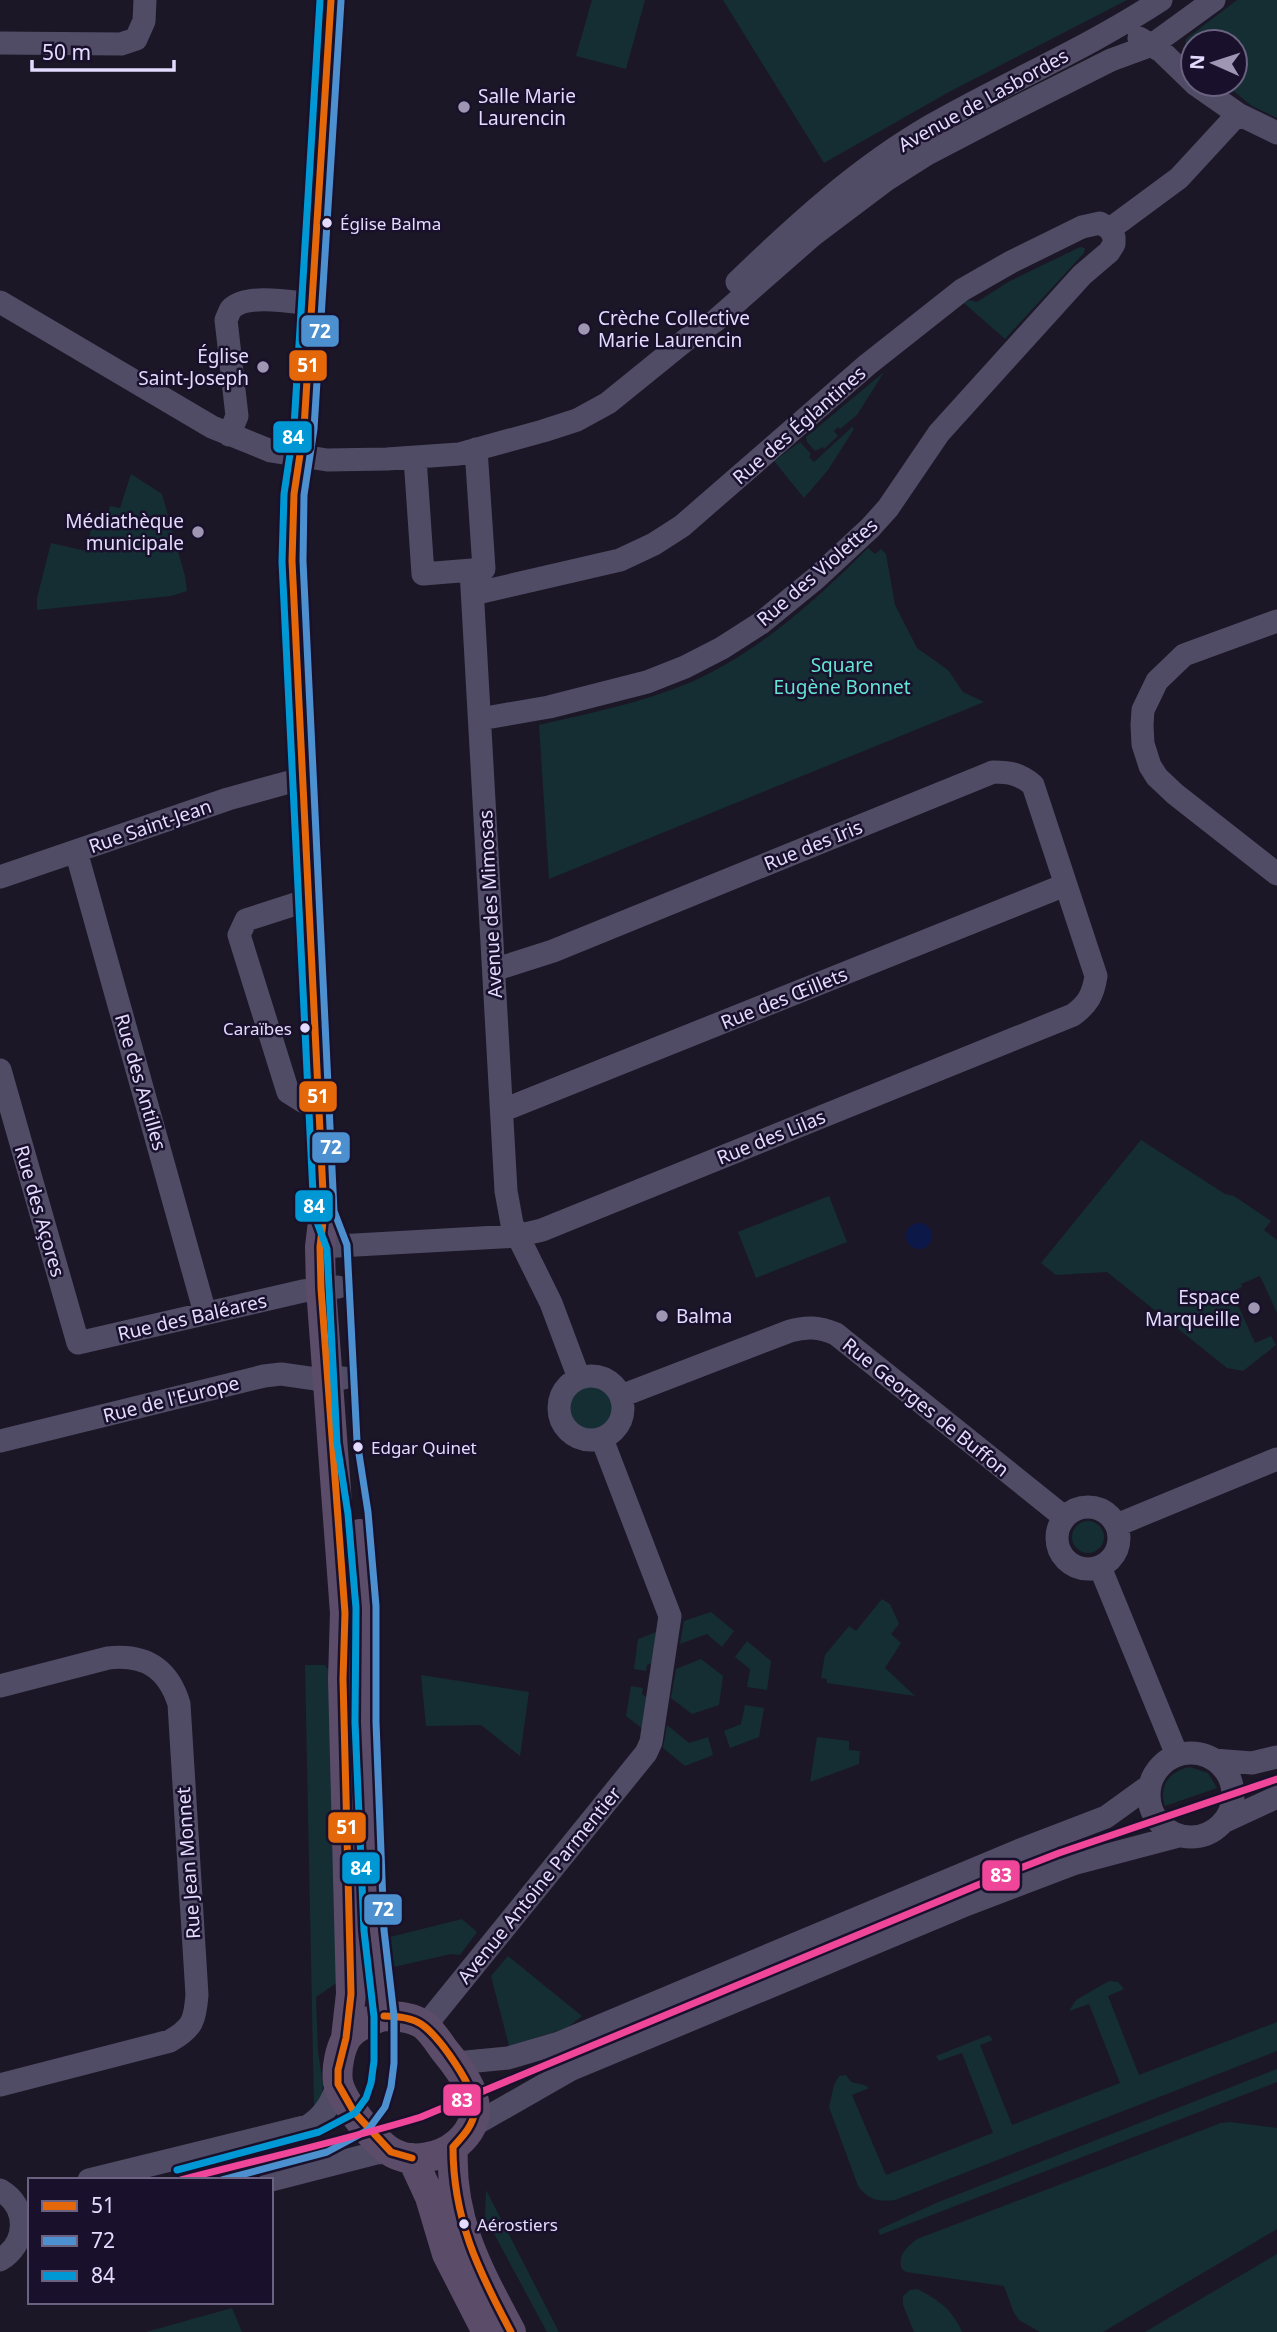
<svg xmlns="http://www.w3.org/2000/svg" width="1277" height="2332" viewBox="0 0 1277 2332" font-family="'Noto Sans',sans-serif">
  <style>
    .green { fill: #142e34 }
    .water { fill: #0c1848 }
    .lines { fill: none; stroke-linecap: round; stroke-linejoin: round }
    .minor { stroke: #514c66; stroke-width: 23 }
    .major { stroke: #5b4d6a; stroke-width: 30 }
    .bus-1-casing { stroke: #19112c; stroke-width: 12 }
    .bus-2-casing { stroke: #19112c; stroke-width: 12 }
    .bus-3-casing { stroke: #19112c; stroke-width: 12 }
    .bus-4-casing { stroke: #19112c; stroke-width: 12 }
    .bus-1 { stroke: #e46809; stroke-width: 7 }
    .bus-2 { stroke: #4d90cf; stroke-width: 7 }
    .bus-3 { stroke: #0098d4; stroke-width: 7 }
    .bus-4 { stroke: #ef4699; stroke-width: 7 }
    .poi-dot { fill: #9e96b3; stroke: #19112c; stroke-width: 2.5 }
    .bus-dot { fill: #e4dbff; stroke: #19112c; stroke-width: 2.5 }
    .labels { text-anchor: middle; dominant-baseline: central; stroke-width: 5; stroke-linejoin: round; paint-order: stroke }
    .bus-label { font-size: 17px; fill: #e4dbff; stroke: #19112c; text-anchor: start }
    .poi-label { font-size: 19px; fill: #e4dbff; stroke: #19112c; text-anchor: start }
    .street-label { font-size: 19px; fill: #e4dbff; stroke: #19112c }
    .park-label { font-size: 19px; fill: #63e4d5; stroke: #19112c }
    .line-badge { stroke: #19112c; stroke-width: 2.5 }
    .badge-label { font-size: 19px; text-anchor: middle; font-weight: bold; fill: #fff }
  </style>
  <rect width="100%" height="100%" fill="#1c1726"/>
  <!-- green -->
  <path class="green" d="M 592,0 L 645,0 L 626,69 L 576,56 Z
    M 723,0 L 1127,0 L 949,92 L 824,163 Z
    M 1237,0 L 1277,0 L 1277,118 L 1252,106 L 1225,84 L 1235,84 L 1235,42 L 1193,42 L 1193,57 L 1185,49 L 1186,39 Z
    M 1080,247 L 1085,248 L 1084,253 L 1005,339 L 964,303 L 969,300 L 977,302 L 1008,282 Z
    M 884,372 L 857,415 L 840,429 L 838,427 L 834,431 L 838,436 L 824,449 L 823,447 L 815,451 L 807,442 L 806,437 Z
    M 852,427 L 854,429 L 828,470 L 804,498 L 774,461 L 800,442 L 811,454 L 809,457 L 814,462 Z
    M 131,474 L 162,494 L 185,576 L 187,591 L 171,596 L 37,610 L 37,598 L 51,543 L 86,551 L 92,525 L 104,528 L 110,506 L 120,508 Z
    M 868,548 L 875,554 L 881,549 L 886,554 L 895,605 L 917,648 L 948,670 L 963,692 L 984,702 L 549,879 L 539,725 C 590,713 641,703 689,683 C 758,653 816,600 868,548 Z
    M 1141,1140 L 1225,1194 L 1234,1196 L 1271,1221 L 1264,1230 L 1277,1240 L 1277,1313 L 1260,1276 L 1241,1284 L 1242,1287 L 1232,1292 L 1255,1343 L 1271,1336 L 1276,1345 L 1243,1371 L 1227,1368 L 1107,1272 L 1056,1275 L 1041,1263 Z
    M 829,1196 L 847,1242 L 756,1278 L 738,1232 Z
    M568 1408a23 23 0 1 1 46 0a23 23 0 1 1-46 0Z
    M1072 1537a16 16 0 1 1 32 0a16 16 0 1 1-32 0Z
    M 882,1599 L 890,1604 L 899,1624 L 891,1634 L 901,1643 L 885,1668 L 915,1696 L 827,1683 L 827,1679 L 821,1678 L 825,1655 L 849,1626 L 856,1631 Z
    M 711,1612 L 734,1631 L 722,1647 L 707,1634 L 680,1644 L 684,1621 Z
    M 659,1631 L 654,1662 L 647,1665 L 646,1671 L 634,1669 L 638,1639 Z
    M 747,1641 L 771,1661 L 767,1690 L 747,1687 L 750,1669 L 735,1657 Z
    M 701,1659 L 723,1676 L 719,1705 L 692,1714 L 671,1698 L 676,1669 Z
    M 305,1665 L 325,1665 L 332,1676 L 338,1982 L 316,1997 L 318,2052 L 323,2085 L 322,2093 L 314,2108 Z
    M 421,1675 L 529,1692 L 520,1756 L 481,1725 L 426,1726 Z
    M 631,1686 L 643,1688 L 642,1694 L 649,1699 L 644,1730 L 626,1716 Z
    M 745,1705 L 764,1708 L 759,1737 L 730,1748 L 724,1731 L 741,1724 Z
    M 667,1725 L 689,1743 L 708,1737 L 713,1755 L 685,1766 L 663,1748 Z
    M 817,1737 L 849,1741 L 849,1750 L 860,1751 L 859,1764 L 810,1782 Z
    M 1190,1767 L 1208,1773 L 1217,1788 L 1165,1806 C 1158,1785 1170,1771 1190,1767 Z
    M 462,1919 L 477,1932 L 460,1955 L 451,1954 L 385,1969 L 382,1939 Z
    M 508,1956 L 582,2016 L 567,2028 L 509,2046 L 491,1976 Z
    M 1109,1981 L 1118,1982 L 1124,1989 L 1108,1996 L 1139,2075 L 1277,2022 L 1277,2051 L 895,2200 C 879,2202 868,2200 858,2186 L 829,2107 L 834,2085 L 839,2076 L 846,2075 L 851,2082 L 864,2085 L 869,2088 L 852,2095 L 886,2175 L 993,2133 L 962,2053 L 939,2061 L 936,2056 L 989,2035 L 993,2040 L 980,2045 L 1012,2125 L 1120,2083 L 1089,2004 L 1069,2011 L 1076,2000 Z
    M 1277,2069 L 1277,2082 L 880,2235 L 878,2230 L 936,2203 Z
    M 1230,2122 L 1277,2128 L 1277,2229 L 1103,2332 L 1040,2332 L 1019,2320 L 1014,2313 L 1004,2286 L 906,2272 L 902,2269 C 897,2255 907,2247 917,2239 L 1221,2123 Z
    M 486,2190 L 559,2332 L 547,2332 L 485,2217 Z
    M 1277,2254 L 1277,2332 L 1145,2332 Z
    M 917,2289 C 939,2300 952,2309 962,2332 L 914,2332 L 903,2305 L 903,2296 L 910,2290 Z
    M 232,2308 L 242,2332 L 146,2332 Z"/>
  <!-- water -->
  <path class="water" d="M906 1236a13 13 0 1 1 26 0a13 13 0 1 1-26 0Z"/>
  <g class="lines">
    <!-- minor -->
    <path class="minor" d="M 1139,38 L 1161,51 L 1193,82
      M 0,43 L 121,44 L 136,39 L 144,21 L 145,0
      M 1195,84 L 1238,114 L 1277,133
      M 1110,229 L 1179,178 L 1238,114
      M 737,282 C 797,224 859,167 932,125 C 1007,82 1088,48 1161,0
      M 0,302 L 212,427 L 271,451 L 327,460 L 387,459 L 459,454 L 543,431 L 577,420 L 608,403 L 687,339 L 715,321 L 813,235 L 886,180 L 927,154 L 996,118 L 1111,60 L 1152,45 L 1214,0
      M 229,435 L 237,416 L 226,320 C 228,316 229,312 231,309 C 246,293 292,302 312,304
      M 415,458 L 423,574 L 484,569 L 476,449
      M 471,570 L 506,1191 L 512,1224 L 551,1303 L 579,1378
      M 473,594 L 620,560 L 654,544 L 682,526 L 867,365 L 962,290 L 1011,262 L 1082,227 L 1100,223 L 1110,229
      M 1277,621 L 1184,655 L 1157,681 L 1143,710 L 1142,725 L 1143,744 L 1150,766 L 1157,777 L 1175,794 L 1277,874
      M 480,719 L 549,707 L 647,682 L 685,667 L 722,648 L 761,623 L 815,579 L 870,528 L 888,508 L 939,433 L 1082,275 L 1109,252 L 1114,244 L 1114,237 L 1110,229
      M 76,851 L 205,1313
      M 0,877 L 228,799 L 293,781 L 303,781
      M 308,900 L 246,920 L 239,935 L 288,1092 L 304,1102 L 319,1102
      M 0,1070 L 78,1343 L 303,1291 L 338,1287
      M 502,1107 L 511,1107 L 1065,885
      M 320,1247 L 517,1236 L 542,1230 L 1073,1015 C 1088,1004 1093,995 1096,976 L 1033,785 C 1020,774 1010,772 993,772 L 553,951 L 503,967 L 494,967
      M559 1408a32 32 0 1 1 64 0a32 32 0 1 1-64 0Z
      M 621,1396 L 790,1331 C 807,1326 819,1327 836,1334 L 1064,1517
      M 0,1441 L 264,1376 L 281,1374 L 316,1379 L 344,1378
      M1057 1538a31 31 0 1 1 62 0a31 31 0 1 1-62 0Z
      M 1117,1525 L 1277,1459
      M 1100,1567 L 1177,1755
      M 0,1686 L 108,1658 C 145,1654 168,1668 179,1704 L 197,1995 C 195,2020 193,2028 170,2041 L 0,2085
      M1149 1795a42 42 0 1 1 84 0a42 42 0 1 1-84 0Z
      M 1214,1760 L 1252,1763 L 1277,1757
      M 1223,1822 L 1277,1797
      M 425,2026 L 646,1753 L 651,1742 L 670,1616 L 602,1439
      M 456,2063 L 508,2058 L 559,2043 L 1020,1850 L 1106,1817 L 1149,1786
      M 472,2126 L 570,2070 L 968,1904 L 1073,1864 L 1179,1836
      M 89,2180 L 308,2126 C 324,2116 332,2102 338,2084
      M 271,2180 L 376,2153 L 391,2152
      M 0,2190 C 29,2207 28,2243 0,2260"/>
    <!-- major -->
    <path class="major" d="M 331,0 L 304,428 L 294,494 L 292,561 L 324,1213 L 320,1247 L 321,1288 L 345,1613 L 343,1679 L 351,1994 L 346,2038
      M 360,1534 L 367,1638 L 365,1722 L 374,1931 L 384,2016
      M 384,2016 C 398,2016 414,2017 425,2026 C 433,2033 439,2043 445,2051 C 468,2079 492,2113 458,2143 C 442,2157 413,2164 393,2153 C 375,2143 342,2102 338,2082 C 336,2069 340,2047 348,2036 C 357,2025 371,2020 384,2016 Z
      M 453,2147 C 449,2219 478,2270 511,2332
      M 412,2158 L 430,2197 L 447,2254 L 487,2332"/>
    <defs>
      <path id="bus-1" d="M 331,0 L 304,428 L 294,494 L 292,561 L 324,1213 L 320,1247 L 321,1288 L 345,1613 L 343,1679 L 351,1994 L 346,2038 L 338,2070 L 338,2084 L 354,2112 L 391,2152 L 412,2158
        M 384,2016 C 397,2016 410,2017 421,2024 C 439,2036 476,2088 475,2110 C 473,2126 463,2136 453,2147
        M 453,2147 C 453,2219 478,2270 511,2332"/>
      <path id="bus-2" d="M 222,2180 L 327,2152 L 368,2130 L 385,2107 L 391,2087 L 394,2063 L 394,2016 L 384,1930 L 376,1722 L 376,1606 L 368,1512 L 357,1441 L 347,1245 L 334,1211 L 303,561 L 304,495 L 314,429 L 341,1"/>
      <path id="bus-3" d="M 177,2170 L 319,2132 L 355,2113 L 366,2098 L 371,2083 L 374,2061 L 374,2017 L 364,1931 L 355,1722 L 356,1608 L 348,1514 L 337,1443 L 327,1249 L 314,1214 L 282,562 L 284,494 L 294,427 L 320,0"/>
      <path id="bus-4" d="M 181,2180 C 261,2159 342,2141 421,2117 L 992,1879 L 1059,1853 L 1277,1779"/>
    </defs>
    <!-- bus-1 casing -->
    <use href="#bus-1" class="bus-1-casing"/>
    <!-- bus-2 casing -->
    <use href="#bus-2" class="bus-2-casing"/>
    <!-- bus-3 casing -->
    <use href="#bus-3" class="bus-3-casing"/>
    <!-- bus-4 casing -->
    <use href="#bus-4" class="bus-4-casing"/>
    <!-- bus-1 -->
    <use href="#bus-1" class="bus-1"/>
    <!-- bus-2 -->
    <use href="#bus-2" class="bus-2"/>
    <!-- bus-3 -->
    <use href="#bus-3" class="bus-3"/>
    <!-- bus-4 -->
    <use href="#bus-4" class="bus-4"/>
  </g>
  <!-- markers -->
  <g class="poi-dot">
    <circle cx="464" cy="107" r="7"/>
    <circle cx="584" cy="329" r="7"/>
    <circle cx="263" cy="367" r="7"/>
    <circle cx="198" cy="532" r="7"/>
    <circle cx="1254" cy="1308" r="7"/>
    <circle cx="662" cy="1316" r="7"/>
  </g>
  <g class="bus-dot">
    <circle cx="327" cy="223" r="6"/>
    <circle cx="305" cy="1028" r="6"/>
    <circle cx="358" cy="1447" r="6"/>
    <circle cx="464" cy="2224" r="6"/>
  </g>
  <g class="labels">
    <!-- bus labels -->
    <g class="bus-label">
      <text x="340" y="223">Église Balma</text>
      <text x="292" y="1028" text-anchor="end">Caraïbes</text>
      <text x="371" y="1447">Edgar Quinet</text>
      <text x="477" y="2224">Aérostiers</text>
    </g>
    <!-- poi labels -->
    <g class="poi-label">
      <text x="478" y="96">Salle Marie<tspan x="478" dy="22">Laurencin</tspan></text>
      <text x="598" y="318">Crèche Collective<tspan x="598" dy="22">Marie Laurencin</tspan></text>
      <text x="249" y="356" text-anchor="end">Église<tspan x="249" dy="22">Saint-Joseph</tspan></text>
      <text x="184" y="521" text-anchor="end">Médiathèque<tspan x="184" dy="22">municipale</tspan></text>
      <text x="1240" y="1297" text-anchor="end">Espace<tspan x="1240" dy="22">Marqueille</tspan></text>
      <text x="676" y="1316">Balma</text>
    </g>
    <!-- street labels -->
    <g class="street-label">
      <text transform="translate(983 100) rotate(-29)">Avenue de Lasbordes</text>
      <text transform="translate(799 425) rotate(-41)">Rue des Églantines</text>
      <text transform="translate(817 572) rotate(-41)">Rue des Violettes</text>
      <text transform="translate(150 826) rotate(-19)">Rue Saint-Jean</text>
      <text transform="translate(813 845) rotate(-22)">Rue des Iris</text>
      <text transform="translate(490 904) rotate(-93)">Avenue des Mimosas</text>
      <text transform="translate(784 998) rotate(-22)">Rue des Œillets</text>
      <text transform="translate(141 1082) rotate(74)">Rue des Antilles</text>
      <text transform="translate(771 1137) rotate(-22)">Rue des Lilas</text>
      <text transform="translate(40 1211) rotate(74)">Rue des Açores</text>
      <text transform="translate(192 1317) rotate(-13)">Rue des Baléares</text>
      <text transform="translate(171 1399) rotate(-14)">Rue de l'Europe</text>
      <text transform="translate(926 1407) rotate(39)">Rue Georges de Buffon</text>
      <text transform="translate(188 1863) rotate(-94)">Rue Jean Monnet</text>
      <text transform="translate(539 1885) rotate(-51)">Avenue Antoine Parmentier</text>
    </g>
    <!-- park labels -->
    <g class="park-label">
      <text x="842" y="665">Square<tspan x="842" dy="22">Eugène Bonnet</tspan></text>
    </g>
  </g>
  <g class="line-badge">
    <rect x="300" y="314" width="40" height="34" rx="7" fill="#4d90cf"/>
    <rect x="288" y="349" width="40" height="33" rx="7" fill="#e46809"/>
    <rect x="272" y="420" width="41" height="34" rx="7" fill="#0098d4"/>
    <rect x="298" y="1080" width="40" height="33" rx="7" fill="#e46809"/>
    <rect x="311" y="1131" width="40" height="33" rx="7" fill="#4d90cf"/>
    <rect x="294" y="1189" width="40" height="34" rx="7" fill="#0098d4"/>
    <rect x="327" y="1811" width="40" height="33" rx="7" fill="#e46809"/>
    <rect x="341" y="1851" width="40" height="34" rx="7" fill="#0098d4"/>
    <rect x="981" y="1859" width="40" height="33" rx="7" fill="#ef4699"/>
    <rect x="363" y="1893" width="40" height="33" rx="7" fill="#4d90cf"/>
    <rect x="442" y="2083" width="40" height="34" rx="7" fill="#ef4699"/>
  </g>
  <g class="badge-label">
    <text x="320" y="338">72</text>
    <text x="308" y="372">51</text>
    <text x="293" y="444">84</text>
    <text x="318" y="1103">51</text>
    <text x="331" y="1154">72</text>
    <text x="314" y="1213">84</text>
    <text x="347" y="1834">51</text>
    <text x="361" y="1875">84</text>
    <text x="1001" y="1882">83</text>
    <text x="383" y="1916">72</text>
    <text x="462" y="2107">83</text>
  </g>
  <!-- legend -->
  <rect x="28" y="2178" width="245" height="126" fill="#19112c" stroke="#6a6280" stroke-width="2"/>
  <rect x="42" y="2201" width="35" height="10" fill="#e46809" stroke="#6a6280" stroke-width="2"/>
  <text x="91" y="2213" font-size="21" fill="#e4dbff">51</text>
  <rect x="42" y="2236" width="35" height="10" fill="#4d90cf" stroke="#6a6280" stroke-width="2"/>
  <text x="91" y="2248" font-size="21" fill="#e4dbff">72</text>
  <rect x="42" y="2271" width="35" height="10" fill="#0098d4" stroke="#6a6280" stroke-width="2"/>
  <text x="91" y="2283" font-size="21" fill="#e4dbff">84</text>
  <!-- north arrow -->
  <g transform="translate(1214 63) rotate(273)"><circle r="33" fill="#19112c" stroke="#6a6280" stroke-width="2"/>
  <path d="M0-5L12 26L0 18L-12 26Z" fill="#9e96b3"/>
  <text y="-10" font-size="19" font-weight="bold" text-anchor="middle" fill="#e4dbff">N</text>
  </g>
  <!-- scale -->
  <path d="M32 60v10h142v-10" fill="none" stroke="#e4dbff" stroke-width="3.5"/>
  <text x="42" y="60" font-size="21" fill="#e4dbff" stroke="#19112c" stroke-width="5" paint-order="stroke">50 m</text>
</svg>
